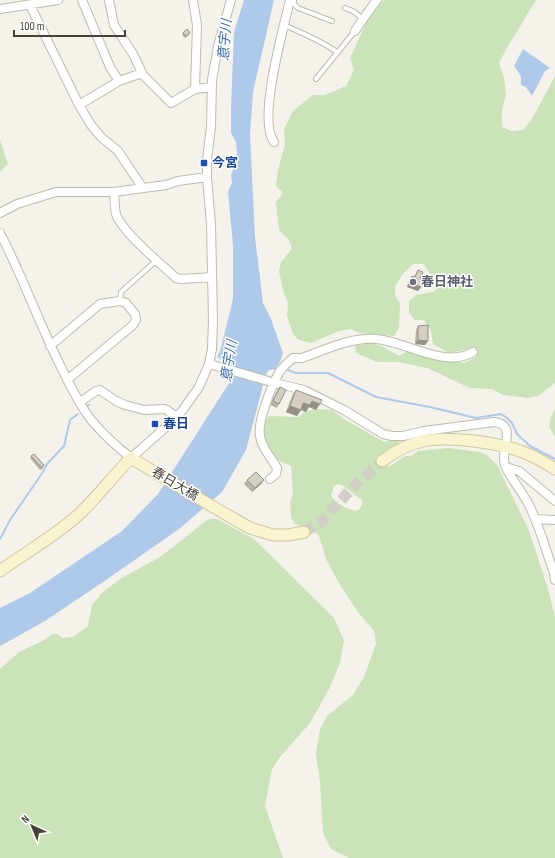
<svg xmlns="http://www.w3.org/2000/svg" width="555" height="858" viewBox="0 0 555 858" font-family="'Sofia Sans Condensed','Noto Sans JP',sans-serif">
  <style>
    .green { fill: #cae3b8; fill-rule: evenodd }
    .water { fill: #aec9e9 }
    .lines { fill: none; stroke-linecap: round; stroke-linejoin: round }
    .stream { stroke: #aec9e9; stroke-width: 2 }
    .secondary-tunnel { stroke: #d1cfc7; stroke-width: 11; stroke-dasharray: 11 5.5; stroke-linecap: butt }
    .lane-casing { stroke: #bebbae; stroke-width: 6 }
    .street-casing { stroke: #bebbae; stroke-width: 10 }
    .secondary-casing { stroke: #cbc69d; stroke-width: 13 }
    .lane { stroke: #fff; stroke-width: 4 }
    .street { stroke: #fff; stroke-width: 8 }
    .secondary { stroke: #f9f4cf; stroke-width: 11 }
    .wall { fill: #b6b2a6 }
    .shaded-wall { fill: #949187 }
    .building { fill: #d4cfc1; stroke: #949187 }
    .transit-dot { fill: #1a4fb4; stroke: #fff; stroke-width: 1.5 }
    .worship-dot { fill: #6b7280; stroke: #fff; stroke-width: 1.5 }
    .labels { text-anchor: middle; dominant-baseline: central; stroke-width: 3; stroke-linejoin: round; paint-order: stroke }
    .transit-label { font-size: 13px; font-weight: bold; fill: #164399; stroke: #fff; text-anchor: start }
    .worship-label { font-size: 13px; font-weight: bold; fill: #5b616d; stroke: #fff; text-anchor: start }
    .street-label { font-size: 13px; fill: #474339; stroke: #fff }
    .water-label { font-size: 14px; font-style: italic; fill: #3d6da8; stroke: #fff }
  </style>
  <rect width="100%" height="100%" fill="#f4f2eb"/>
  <!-- green -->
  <path class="green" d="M 384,0 L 536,0 L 507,48 L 499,63 L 504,77 L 506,95 L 502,110 L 502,127 L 512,131 L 523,130 L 532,119 L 555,76 L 555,383 L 538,396 L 528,398 L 503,395 L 492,389 L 470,388 L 427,368 L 399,362 L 377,362 L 356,353 L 355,346 C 370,337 385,348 399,356 L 408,351 L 464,363 L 476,357 L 477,351 L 473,347 L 455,352 L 449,353 L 433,344 L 431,331 L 424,320 L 415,320 L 409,313 L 409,301 L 416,295 L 433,292 L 440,286 L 431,276 L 424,264 L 413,264 L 403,274 L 395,286 L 395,295 L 400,304 L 399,328 L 394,336 L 359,333 L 351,329 L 339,331 L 311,343 L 299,340 L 293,334 L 287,316 L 288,303 L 283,291 L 279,271 L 281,262 L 292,249 L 289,240 L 279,230 L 276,202 L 283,193 L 276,186 L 278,170 L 285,144 L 284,129 L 293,111 L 313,95 L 325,95 L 346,86 L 354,70 L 350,58 L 367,21 Z
    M 0,140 L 8,164 L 0,172 Z
    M 315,409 L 332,410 L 342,418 L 384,442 L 395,440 L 402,443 L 392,447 L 381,455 L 381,457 L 389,467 L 405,456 L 411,456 L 418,451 L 449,448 L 480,452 L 487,455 L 497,465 L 528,528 L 548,589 L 555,617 L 555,858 L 349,858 L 331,849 L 323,833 L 320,782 L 316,754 L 320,729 L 327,716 L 352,696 L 364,677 L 376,644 L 374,631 L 358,612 L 340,585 L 326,559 L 319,536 L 312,530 L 295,524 L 291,518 L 290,501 L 293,493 L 291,466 L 273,458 L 264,444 L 262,425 L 269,416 L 298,417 L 305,412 ZM 339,484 C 343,485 358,497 362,500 L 362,504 C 361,506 360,509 358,510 C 351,513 335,502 331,496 L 334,486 Z
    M 555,409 L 555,437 L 549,427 L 551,416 Z
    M 209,519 L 217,519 L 254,539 L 334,618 L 344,641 L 340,663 L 329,689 L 310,723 L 280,757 L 272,769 L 265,806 L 283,858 L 0,858 L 0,669 L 19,652 L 42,641 L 53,634 L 57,634 L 63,638 L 73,637 L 88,626 L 92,605 L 101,594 L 120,579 L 160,557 L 187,536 L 203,523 Z"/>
  <!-- water -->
  <path class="water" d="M 244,0 L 274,0 L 253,92 L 250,135 L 255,237 L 263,303 L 271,319 L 283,353 L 280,362 L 275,369 L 269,370 L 266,374 L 246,450 L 222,492 L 179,529 L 106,580 L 45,621 L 0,646 L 0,608 L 30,593 L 122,531 L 158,494 L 231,380 L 231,362 L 220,359 L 217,356 L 220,352 L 233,299 L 233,245 L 228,192 L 232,183 L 231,175 L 235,165 L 237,152 L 236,142 L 231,133 L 231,108 L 234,32 Z
    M 523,49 L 550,68 L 545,71 L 532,96 L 526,87 L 521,85 L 521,76 L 514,66 Z"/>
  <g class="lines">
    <!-- stream -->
    <path class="stream" d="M 288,370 L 296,373 L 328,373 L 376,397 L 430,407 L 476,418 L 501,414 L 507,418 L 512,423 L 517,434 L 530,446 L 555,459
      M 87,406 L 89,405
      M 0,539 L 10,520 L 43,472 L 47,464 L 64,446 L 70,420 L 78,414"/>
    <!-- secondary-tunnel -->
    <path class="secondary-tunnel" d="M 304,532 L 322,521 L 354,486 L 382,461"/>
    <defs>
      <path id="lane" d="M 294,0 L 294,4 L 298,8 L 332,21
        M 345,8 L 353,11 L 363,19
        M 284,25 C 303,33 321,41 337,52
        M 316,79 L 355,31
        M 120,301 L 121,292 L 157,260"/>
      <path id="street" d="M 82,0 L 110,67 L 119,81
        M 109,0 L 114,25 L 133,54 L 143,75 L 171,103 L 195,89 L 212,87
        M 193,0 L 197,25 L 195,89
        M 30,5 L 79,105 L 91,125 L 101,137 L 118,151 L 142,187
        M 0,9 L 58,0
        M 355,31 L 363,19 L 377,0
        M 79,105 L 119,81 L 142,73
        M 274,142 C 257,120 284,27 290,0
        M 114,192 C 115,200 114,210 117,217 C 127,236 160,263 176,278 L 181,279 L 212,277
        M 0,213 L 17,204 L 56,192 L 114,192 L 166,185 L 178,181 L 207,177
        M 0,233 C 24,279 41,329 65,375 C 73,391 81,408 93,422 C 104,435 117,447 131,458 L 167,426 L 182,411 L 199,387 L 209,364 L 212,349 L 213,320 L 211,224 L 207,177 L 207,159 L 211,127 L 212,80 L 218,46 L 231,0
        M 50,346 L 100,304 L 120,301 L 126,303 L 135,314 L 136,320 L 133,325 L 67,380
        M 209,364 L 275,383 L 304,390 L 344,410 L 383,434 L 392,436 L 403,436 L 424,431 L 494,422 C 519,425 499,449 505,465 C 511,480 523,492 530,507 C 540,528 546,551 554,573 L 555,580
        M 80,402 L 96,391 L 100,390 L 116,401 L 125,405 L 144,410 L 164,409 L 167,410 L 176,417
        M 506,467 L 519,471 L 555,501
        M 270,479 L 276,474 L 277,468 C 271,457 262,449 260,436 C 257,421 272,385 280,371 C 284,366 288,362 293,358 L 302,358 C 325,350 351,337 376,339 C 405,341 445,369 473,352
        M 535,519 L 555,520"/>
      <path id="secondary" d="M 382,461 C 394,452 408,444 423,441 C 448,436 495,442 520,451 C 532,455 544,462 555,469
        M 0,571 C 25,553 53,537 76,517 C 96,499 112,477 131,458 L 215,508 L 250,528 L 273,535 L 288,535 L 304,532"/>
    </defs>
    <!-- lane casing -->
    <use href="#lane" class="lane-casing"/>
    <!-- street casing -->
    <use href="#street" class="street-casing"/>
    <!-- secondary casing -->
    <use href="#secondary" class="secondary-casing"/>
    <!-- lane -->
    <use href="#lane" class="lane"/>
    <!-- street -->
    <use href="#street" class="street"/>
    <!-- secondary -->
    <use href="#secondary" class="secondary"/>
  </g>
  <!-- wall -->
  <path class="wall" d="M 183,33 L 189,35 L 185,38 L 182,35 Z
    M 418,270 L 420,279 L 421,287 L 418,291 L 407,287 L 409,280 L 412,276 L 414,277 Z
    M 418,326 L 425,345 L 415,344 L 416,330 Z
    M 280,387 L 279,404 L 277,408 L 270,405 L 277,391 Z
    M 296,390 L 316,410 L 309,407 L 306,412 L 301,410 L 297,416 L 286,412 L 292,396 Z
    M 31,456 L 43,468 L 40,470 L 30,458 Z
    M 247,480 L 264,480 L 261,484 L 252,492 L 244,484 Z"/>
  <!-- shaded-wall -->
  <path class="shaded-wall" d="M 409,283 L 421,287 L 418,291 L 407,287 Z
    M 418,340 L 428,341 L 425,345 L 415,344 Z
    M 312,401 L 320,404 L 316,410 L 309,407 L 306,412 L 299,409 L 303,403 Z
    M 290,406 L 301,410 L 297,416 L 286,412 Z
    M 264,480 L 261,484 L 252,492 L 255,488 Z"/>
  <!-- building -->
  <path class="building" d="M 187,29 L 190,33 L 186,36 L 183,33 Z
    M 418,270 L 423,272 L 420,279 L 424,280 L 421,287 L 409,283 L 412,276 L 415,277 Z
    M 428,325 L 428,341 L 418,340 L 418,326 Z
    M 280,387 L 286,390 L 279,404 L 273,401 Z
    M 296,390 L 322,400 L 320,404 L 312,401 L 310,405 L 303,403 L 301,410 L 290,406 Z
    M 34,454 L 44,465 L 42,468 L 31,456 Z
    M 256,472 L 264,480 L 255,488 L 247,480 Z"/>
  <!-- markers -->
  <g class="transit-dot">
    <rect x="200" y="159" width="8" height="8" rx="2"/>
    <rect x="151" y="420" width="8" height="8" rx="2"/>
  </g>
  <circle class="worship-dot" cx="413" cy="282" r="4"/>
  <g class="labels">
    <!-- transit labels -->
    <g class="transit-label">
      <text x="212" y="163">今宮</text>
      <text x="163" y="424">春日</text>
    </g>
    <!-- worship labels -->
    <g class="worship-label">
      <text x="421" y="282">春日神社</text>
    </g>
    <!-- street labels -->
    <g class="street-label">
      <text transform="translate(175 484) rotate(31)">春日大橋</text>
    </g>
    <!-- water labels -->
    <g class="water-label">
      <text transform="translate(225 40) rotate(-85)">意宇川</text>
      <text transform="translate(229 361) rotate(-81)">意宇川</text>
    </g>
  </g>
  <!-- north arrow -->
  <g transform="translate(32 826) rotate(316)" stroke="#ffffff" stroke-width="3" paint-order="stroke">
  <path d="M0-3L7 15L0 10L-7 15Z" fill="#474339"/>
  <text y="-6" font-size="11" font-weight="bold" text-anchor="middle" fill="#474339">N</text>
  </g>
  <!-- scale -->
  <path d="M14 30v6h111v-6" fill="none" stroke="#474339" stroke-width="2"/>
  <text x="20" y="30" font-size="12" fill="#474339" stroke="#ffffff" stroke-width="3" paint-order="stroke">100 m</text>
</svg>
